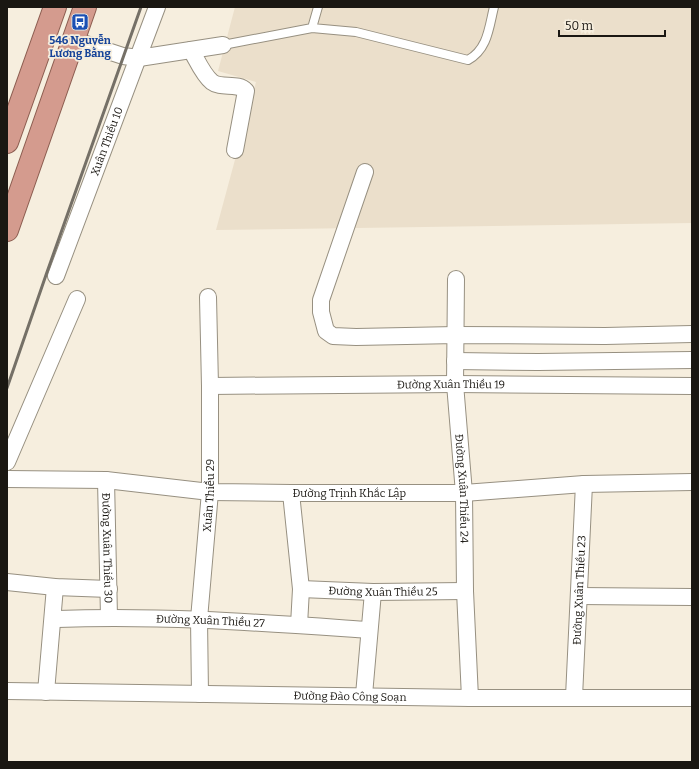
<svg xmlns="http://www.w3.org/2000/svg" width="699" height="769" viewBox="0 0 699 769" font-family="Bitter,serif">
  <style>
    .education { fill: #ebdfcb }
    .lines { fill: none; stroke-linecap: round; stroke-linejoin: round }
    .service-casing { stroke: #979081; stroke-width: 10 }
    .minor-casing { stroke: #979081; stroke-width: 18 }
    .trunk-casing { stroke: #8c5d50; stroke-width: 24 }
    .service { stroke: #fff; stroke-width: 8 }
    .minor { stroke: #fff; stroke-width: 16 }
    .trunk { stroke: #d49b8e; stroke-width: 22 }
    .rail { stroke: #757067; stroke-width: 3 }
    .labels { text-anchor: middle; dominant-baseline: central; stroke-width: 3.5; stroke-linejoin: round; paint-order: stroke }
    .transit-label { font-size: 11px; font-weight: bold; fill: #164399; stroke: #f6eede }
    .street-label { font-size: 11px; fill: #1a1712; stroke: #f6eede }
  </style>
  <rect width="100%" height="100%" fill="#f6eede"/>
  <!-- education -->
  <path class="education" d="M 235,7 L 692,7 L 692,223 L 216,230 L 256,82 L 218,71 Z"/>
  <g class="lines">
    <defs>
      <path id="service" d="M 312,28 L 318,7
        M 223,45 L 312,28 L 356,32 L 468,60 C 488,49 489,27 494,7"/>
      <g id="minor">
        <path d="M 74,40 L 123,56 L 139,58 L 223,45"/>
        <path d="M 191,50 C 197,60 203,75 212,82 C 221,89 238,82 246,91 L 235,150"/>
        <path d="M 365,172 L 321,300 L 321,312 L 326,331 L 333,336 L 356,337 L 456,335 L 605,336 L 692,334"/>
        <path id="s1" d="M 56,276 L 157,7"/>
        <path id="s2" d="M 456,279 L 455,384 L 464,493 L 465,591 L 470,698"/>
        <path d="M 455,361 L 538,362 L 692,360"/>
        <path id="s3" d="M 210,386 L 455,384 L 692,386"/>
        <path d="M 7,462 L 77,299"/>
        <path id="s4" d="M 7,479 L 106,480 L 210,492 L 291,493 L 464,493 L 584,484 L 692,482"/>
        <path id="s5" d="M 106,480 L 109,617"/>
        <path d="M 291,493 L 301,589 L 299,625"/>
        <path d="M 7,582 L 55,587 L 109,589"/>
        <path id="s6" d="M 301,589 L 373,592 L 465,591"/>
        <path d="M 579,596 L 692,597"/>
        <path id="s7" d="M 53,617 L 57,619 C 161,615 265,623 369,630"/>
        <path id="s8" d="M 7,691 L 470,698 L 692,698"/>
        <path d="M 46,692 L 55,587"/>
        <path id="s9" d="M 200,694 L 199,619 L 210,492 L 210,386 L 208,297"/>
        <path d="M 364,695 L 373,592"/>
        <path id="s10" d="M 574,697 L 584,484"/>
      </g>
      <path id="trunk" d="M 7,142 L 55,7
        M 7,230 L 85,7"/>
    </defs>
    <!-- service casing -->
    <use href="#service" class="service-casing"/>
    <!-- minor casing -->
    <use href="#minor" class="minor-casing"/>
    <!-- trunk casing -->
    <use href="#trunk" class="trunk-casing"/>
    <!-- service -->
    <use href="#service" class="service"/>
    <!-- minor -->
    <use href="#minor" class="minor"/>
    <!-- trunk -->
    <use href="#trunk" class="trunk"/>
    <!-- rail -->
    <path class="rail" d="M 7,388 L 46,275 L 141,7"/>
  </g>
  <!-- icons -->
  <defs>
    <symbol id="bus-square" viewBox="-11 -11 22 22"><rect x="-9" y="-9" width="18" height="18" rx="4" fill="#1a4fb4" stroke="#f6eede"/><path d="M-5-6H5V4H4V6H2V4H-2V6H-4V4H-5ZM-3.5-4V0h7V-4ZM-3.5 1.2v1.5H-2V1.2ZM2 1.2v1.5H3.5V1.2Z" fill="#fff"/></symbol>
  </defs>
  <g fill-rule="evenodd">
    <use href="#bus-square" x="70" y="12" width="20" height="20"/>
  </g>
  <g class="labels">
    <!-- transit labels -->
    <g class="transit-label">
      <text x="80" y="40">546 Nguyễn<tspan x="80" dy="13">Lương Bằng</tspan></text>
    </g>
    <!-- street labels -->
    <g class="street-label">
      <text stroke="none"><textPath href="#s1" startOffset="144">Xuân Thiều 10</textPath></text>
      <text stroke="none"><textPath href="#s3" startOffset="241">Đường Xuân Thiều 19</textPath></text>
      <text stroke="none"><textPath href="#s2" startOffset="210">Đường Xuân Thiều 24</textPath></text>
      <text stroke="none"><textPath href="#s4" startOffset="343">Đường Trịnh Khắc Lập</textPath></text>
      <text stroke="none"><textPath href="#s9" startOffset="199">Xuân Thiều 29</textPath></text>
      <text stroke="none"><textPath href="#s5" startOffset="68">Đường Xuân Thiều 30</textPath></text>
      <text stroke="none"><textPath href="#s6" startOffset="82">Đường Xuân Thiều 25</textPath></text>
      <text stroke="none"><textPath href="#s10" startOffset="107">Đường Xuân Thiều 23</textPath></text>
      <text stroke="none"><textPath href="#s7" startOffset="158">Đường Xuân Thiều 27</textPath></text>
      <text stroke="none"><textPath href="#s8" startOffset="343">Đường Đào Công Soạn</textPath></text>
    </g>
  </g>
  <!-- border -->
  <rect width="699" height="769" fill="none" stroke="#1a1712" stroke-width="16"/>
  <!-- scale -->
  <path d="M559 30v6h106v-6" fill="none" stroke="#1a1712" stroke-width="2"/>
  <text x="565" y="30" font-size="12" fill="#1a1712" stroke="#f6eede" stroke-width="3" paint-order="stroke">50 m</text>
</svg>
